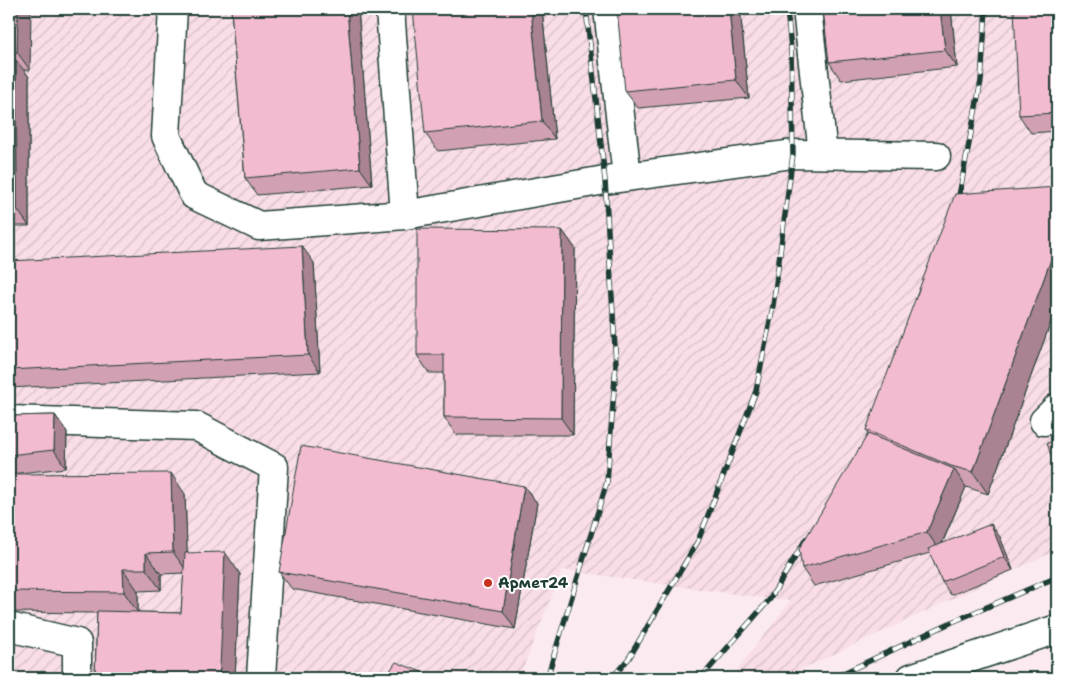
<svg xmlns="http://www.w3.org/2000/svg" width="1066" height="687" viewBox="0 0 1066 687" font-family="'Shantell Sans',sans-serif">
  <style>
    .industrial { fill: url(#industrial-furrows) }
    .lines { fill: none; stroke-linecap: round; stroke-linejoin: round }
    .minor-casing { stroke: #1f3d34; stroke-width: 31 }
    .major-casing { stroke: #1f3d34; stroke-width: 31 }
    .minor { stroke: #fff; stroke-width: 28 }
    .major { stroke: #fff; stroke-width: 28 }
    .rail-casing { stroke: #1f3d34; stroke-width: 5.5 }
    .rail { stroke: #fff; stroke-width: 4; stroke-dasharray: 11; stroke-linecap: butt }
    .wall { fill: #d1a1b3; stroke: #1f3d34; fill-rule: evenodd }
    .shaded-wall { fill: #aa8392; stroke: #1f3d34 }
    .building { fill: #f3bbd0; stroke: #1f3d34 }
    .poi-dot { fill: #c8321e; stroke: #fff; stroke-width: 2 }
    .labels { text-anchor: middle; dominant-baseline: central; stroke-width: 4; stroke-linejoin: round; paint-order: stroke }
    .poi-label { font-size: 15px; font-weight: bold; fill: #1f3d34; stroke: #fff; text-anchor: start }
  </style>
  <defs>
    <pattern id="industrial-furrows" width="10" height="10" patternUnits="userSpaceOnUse" patternTransform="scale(1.25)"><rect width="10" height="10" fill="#f9dde7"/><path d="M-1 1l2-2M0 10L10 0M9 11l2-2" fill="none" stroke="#d5bfc7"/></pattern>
  </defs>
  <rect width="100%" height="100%" fill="#fbebf1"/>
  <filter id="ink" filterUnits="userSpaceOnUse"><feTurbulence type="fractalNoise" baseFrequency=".02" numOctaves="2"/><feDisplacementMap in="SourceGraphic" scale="10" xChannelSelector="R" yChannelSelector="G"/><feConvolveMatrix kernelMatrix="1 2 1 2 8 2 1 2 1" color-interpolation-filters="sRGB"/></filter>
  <g filter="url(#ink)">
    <!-- industrial -->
    <path class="industrial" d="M 9,9 L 1057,9 L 1057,550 L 783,678 L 731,678 L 791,600 L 770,599 L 562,570 L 519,678 L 9,678 Z"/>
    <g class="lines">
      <defs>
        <path id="minor" d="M 173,9 L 166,136 L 194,195 L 259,226 L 405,215 L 605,180 L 793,154 L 936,156
          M 390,9 L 405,215
          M 608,9 L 627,177
          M 807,9 L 823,154
          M 9,420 L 196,426 L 274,467 L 261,678
          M 1044,421 L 1057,408
          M 9,627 L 77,643 L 77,678"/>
        <path id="major" d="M 911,678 L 1057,629"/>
      </defs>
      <!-- minor casing -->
      <use href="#minor" class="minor-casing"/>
      <!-- major casing -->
      <use href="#major" class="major-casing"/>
      <!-- minor -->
      <use href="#minor" class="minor"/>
      <!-- major -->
      <use href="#major" class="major"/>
      <defs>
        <path id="rail" d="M 957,206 L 981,81 L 986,9
          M 547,678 L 607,482 L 616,364 L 605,180 L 586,9
          M 612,678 L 629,658 L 698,541 L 756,391 L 773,306 L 793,154 L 791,49 L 787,9
          M 701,678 L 770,599 L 806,539
          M 833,678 L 952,622 L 1057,577"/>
      </defs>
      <!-- rail casing -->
      <use href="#rail" class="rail-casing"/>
      <!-- rail -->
      <use href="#rail" class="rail"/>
    </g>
    <!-- wall -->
    <path class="wall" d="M 9,9 L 30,70 L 24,70 L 29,77 L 29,226 L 9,226 Z
      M 231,9 L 358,9 L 372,185 L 257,195 L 245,178 Z
      M 542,9 L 555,139 L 438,151 L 425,133 Z
      M 740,9 L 749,98 L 638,108 L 625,91 Z
      M 951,9 L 957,67 L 841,80 L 829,62 Z
      M 1057,9 L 1057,131 L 1031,133 L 1019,115 Z
      M 1057,187 L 1057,305 L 988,494 L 966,487 L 942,544 L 1000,537 L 1013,570 L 951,595 L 942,582 L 930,553 L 814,586 L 802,568 L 868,434 L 866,430 Z
      M 562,230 L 575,248 L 573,435 L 456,435 L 444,417 L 444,373 L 429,373 L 417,355 Z
      M 9,261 L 314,263 L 320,372 L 9,388 Z
      M 55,415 L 67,432 L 66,468 L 10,474 L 185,494 L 187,553 L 240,574 L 235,678 L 95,678 L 97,613 L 9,612 L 9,416 ZM 184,573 L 181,613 L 138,612 L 138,591 L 161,590 L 161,574 Z
      M 524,486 L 537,503 L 515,629 L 292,589 L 279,572 Z"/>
    <!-- shaded-wall -->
    <path class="shaded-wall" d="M 18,9 L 31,9 L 30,70 L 17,52 Z
      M 347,9 L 358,9 L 372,185 L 360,168 Z
      M 531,9 L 542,9 L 555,139 L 542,121 Z
      M 729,9 L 740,9 L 749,98 L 736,80 Z
      M 940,9 L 951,9 L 957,67 L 945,50 Z
      M 16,60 L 29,77 L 29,226 L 17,209 Z
      M 562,230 L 575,248 L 573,435 L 561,418 Z
      M 1057,243 L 1057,305 L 988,494 L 973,472 Z
      M 302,246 L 314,263 L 320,372 L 308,355 Z
      M 55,415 L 67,432 L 66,468 L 54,450 Z
      M 954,469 L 966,487 L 939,550 L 927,532 Z
      M 171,473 L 185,494 L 188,573 L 173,552 Z
      M 524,486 L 537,503 L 515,629 L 503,611 Z
      M 991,524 L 1000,537 L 1013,570 L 1004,557 Z
      M 225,552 L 240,574 L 235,678 L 218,678 Z
      M 146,553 L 161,574 L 161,590 L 146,569 Z
      M 123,569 L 138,591 L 138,613 L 124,592 Z"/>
    <!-- building -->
    <path class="building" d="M 9,9 L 18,9 L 17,52 L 9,52 Z
      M 231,9 L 347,9 L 360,168 L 245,178 Z
      M 413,9 L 531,9 L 542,121 L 425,133 Z
      M 617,9 L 729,9 L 736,80 L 625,91 Z
      M 823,9 L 940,9 L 945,50 L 829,62 Z
      M 1014,9 L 1057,9 L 1057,113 L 1019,115 Z
      M 9,60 L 16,60 L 17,209 L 9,209 Z
      M 1057,187 L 1057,243 L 973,472 L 951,466 L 866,430 L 955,194 Z
      M 417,229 L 562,230 L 561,418 L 444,417 L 444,355 L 417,355 Z
      M 302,246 L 308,355 L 9,370 L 9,261 Z
      M 55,415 L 54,450 L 9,455 L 9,416 Z
      M 868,434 L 954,469 L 927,532 L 802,568 L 799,549 Z
      M 1057,440 L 1057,474 L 1047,443 Z
      M 301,446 L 524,486 L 503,611 L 279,572 Z
      M 171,473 L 173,552 L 146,553 L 146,569 L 123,569 L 124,592 L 9,591 L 9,474 Z
      M 991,524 L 1004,557 L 942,582 L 928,549 Z
      M 225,552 L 220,668 L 218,678 L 95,678 L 97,611 L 181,613 L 185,553 Z
      M 396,662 L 437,678 L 385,678 Z"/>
  </g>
  <!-- markers -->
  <circle class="poi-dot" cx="488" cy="583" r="5"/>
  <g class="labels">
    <!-- poi labels -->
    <g class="poi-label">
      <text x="498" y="583">Армет24</text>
    </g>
  </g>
  <!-- margin -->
  <rect width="1066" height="687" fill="none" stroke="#fff" stroke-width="30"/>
  <rect x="15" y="15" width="1036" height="657" fill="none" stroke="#1f3d34" stroke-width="2" filter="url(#ink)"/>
</svg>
